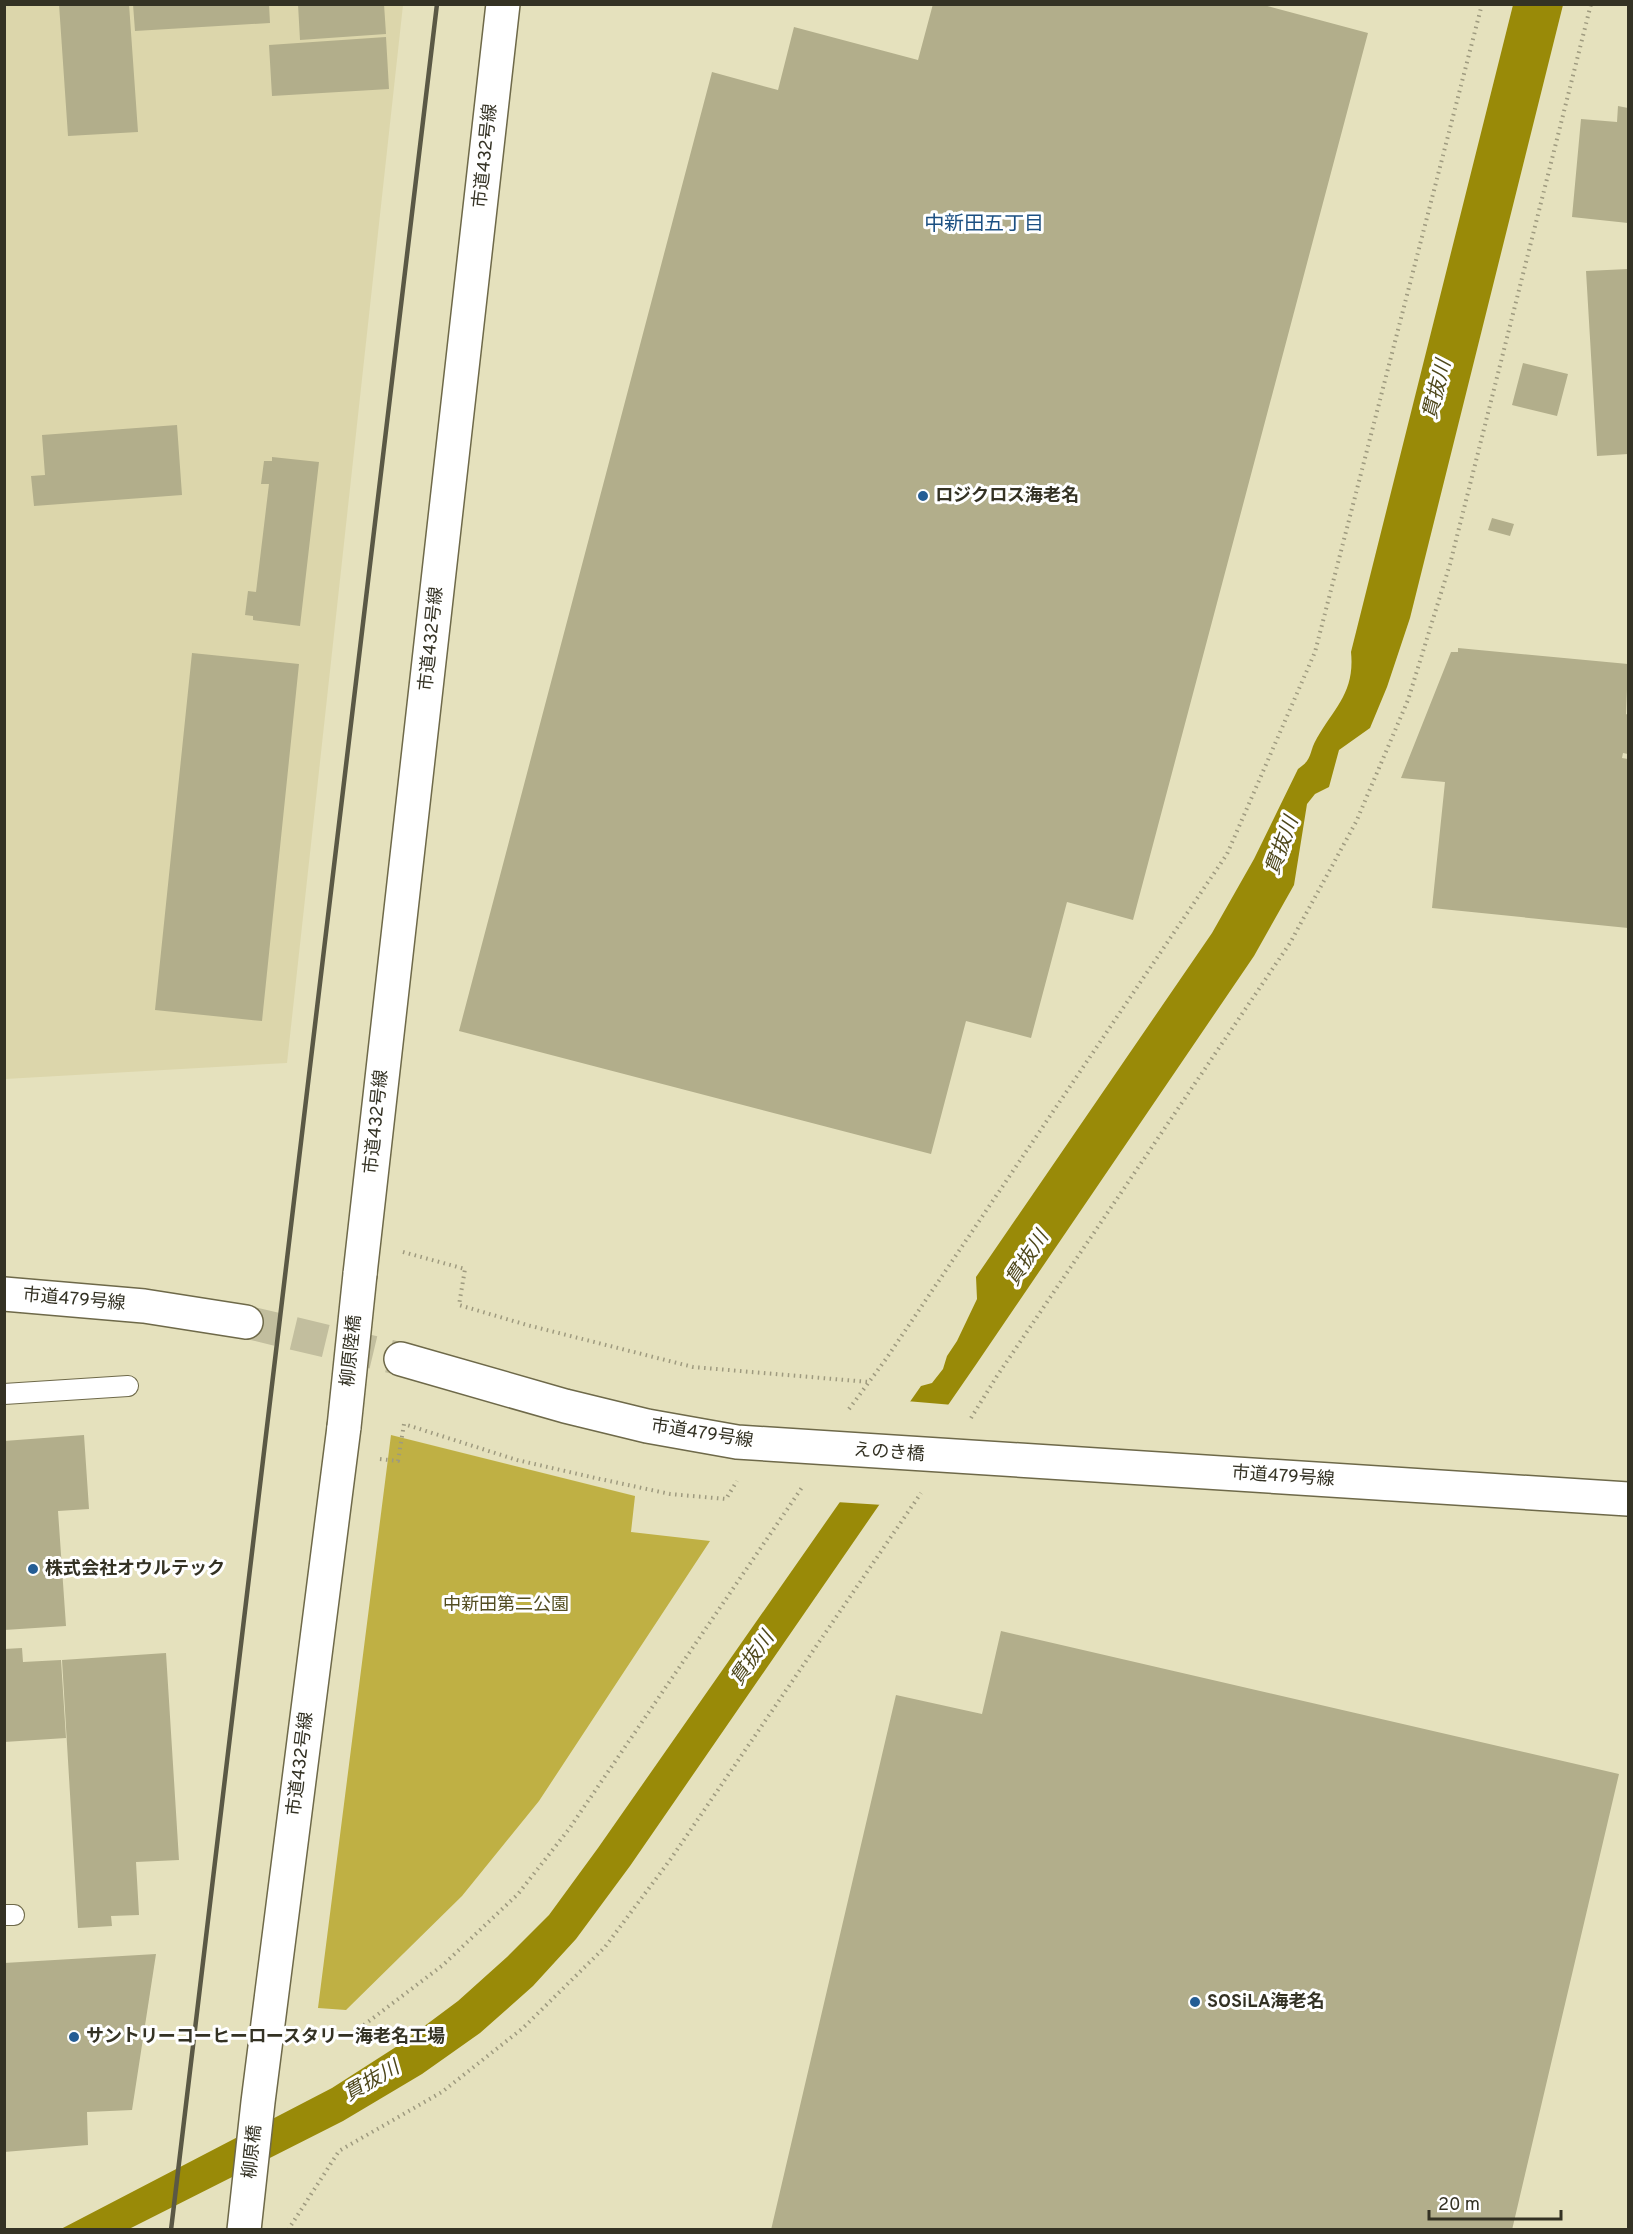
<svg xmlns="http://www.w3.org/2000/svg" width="1633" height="2234" viewBox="0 0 1633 2234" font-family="Overpass,'Noto Sans JP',sans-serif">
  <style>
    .built { fill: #dcd6ab }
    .green { fill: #bfb044 }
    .water { fill: #998a08 }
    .pier { fill: #e5e1bd }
    .building { fill: #b2ae8b }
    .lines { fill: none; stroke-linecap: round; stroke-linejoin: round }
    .secondary-tunnel { stroke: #c2be9e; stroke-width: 33; stroke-dasharray: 33 16; stroke-linecap: butt }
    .lane-casing { stroke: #6e6949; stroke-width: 22 }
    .secondary-casing { stroke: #6e6949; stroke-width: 36 }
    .path { stroke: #9e9a7f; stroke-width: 4; stroke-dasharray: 1.5 4.5; stroke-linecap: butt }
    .lane { stroke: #fff; stroke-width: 20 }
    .secondary { stroke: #fff; stroke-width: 33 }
    .rail { stroke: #5a5845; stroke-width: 4.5 }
    .secondary-bridge-casing { stroke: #6e6949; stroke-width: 36; stroke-linecap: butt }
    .secondary-bridge { stroke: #fff; stroke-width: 33 }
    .poi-dot { fill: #245d94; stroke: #fff; stroke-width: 2 }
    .labels { text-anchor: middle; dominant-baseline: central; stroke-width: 6; stroke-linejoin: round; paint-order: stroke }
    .street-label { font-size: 18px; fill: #343224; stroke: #fff }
    .poi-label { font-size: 18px; font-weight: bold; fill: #343224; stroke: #fff; text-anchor: start }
    .park-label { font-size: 18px; fill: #534d21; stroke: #fff }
    .neighbourhood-label { font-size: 20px; fill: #1c5082; stroke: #fff }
    .water-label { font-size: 20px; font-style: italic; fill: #4e471b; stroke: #fff }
  </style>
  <rect width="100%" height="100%" fill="#e5e1bd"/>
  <!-- built -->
  <path class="built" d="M 5,5 L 403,5 L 287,1063 L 5,1079 Z"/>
  <!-- green -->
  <path class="green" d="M 391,1435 L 635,1496 L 631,1532 L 710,1541 L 539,1801 L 462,1896 L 346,2010 L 318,2008 Z"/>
  <!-- water -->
  <path class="water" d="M 1513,5 L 1563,5 L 1410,618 L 1387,687 L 1370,728 L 1339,750 L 1329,787 L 1315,794 L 1307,804 L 1294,885 L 1254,956 L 975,1366 L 630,1866 L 576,1939 L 533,1986 L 480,2033 L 422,2074 L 343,2121 L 129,2229 L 59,2230 L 332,2088 L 399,2045 L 458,2001 L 507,1957 L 549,1915 L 598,1848 L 921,1386 L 932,1383 L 943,1369 L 947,1356 L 957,1341 L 977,1299 L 976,1277 L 1212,933 L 1254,859 L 1298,769 C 1314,758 1308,753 1317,738 C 1335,707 1355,692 1351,652 Z"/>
  <!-- pier -->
  <path class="pier" d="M 906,1401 L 953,1405 L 883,1505 L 836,1502 Z"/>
  <!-- building -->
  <path class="building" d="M 59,4 L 129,4 L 138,132 L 68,136 Z
    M 133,4 L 269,4 L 270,23 L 135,31 Z
    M 298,4 L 384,4 L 386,34 L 300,40 Z
    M 933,4 L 1260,4 L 1368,33 L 1133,920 L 1067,902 L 1031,1038 L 966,1021 L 931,1154 L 459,1031 L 712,72 L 778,90 L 794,27 L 918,60 Z
    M 386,37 L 389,89 L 272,96 L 269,45 Z
    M 1618,106 L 1628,108 L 1628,223 L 1572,217 L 1581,119 L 1617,122 Z
    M 1628,269 L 1628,454 L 1597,456 L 1586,271 Z
    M 1523,363 L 1568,374 L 1557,416 L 1512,405 Z
    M 177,425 L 182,495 L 34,506 L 31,476 L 45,475 L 42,435 Z
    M 272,457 L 319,462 L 300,626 L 253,620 L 253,616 L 245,615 L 248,591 L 256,592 L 269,484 L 261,484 L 264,461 L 272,461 Z
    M 1492,518 L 1514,524 L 1510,536 L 1488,530 Z
    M 1458,648 L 1628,664 L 1626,714 L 1628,715 L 1628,754 L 1623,753 L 1622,758 L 1628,759 L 1628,928 L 1432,908 L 1445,782 L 1401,778 L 1451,652 L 1458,652 Z
    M 192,653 L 299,664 L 262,1021 L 155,1010 Z
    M 84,1435 L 89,1509 L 58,1511 L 66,1626 L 4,1630 L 4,1441 Z
    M 1001,1631 L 1619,1774 L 1512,2230 L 771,2230 L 896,1695 L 982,1714 Z
    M 22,1648 L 23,1662 L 61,1660 L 66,1738 L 4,1742 L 4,1649 Z
    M 166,1653 L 179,1860 L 136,1862 L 139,1915 L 111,1916 L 112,1926 L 78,1928 L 62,1660 Z
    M 156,1954 L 132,2110 L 87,2112 L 88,2145 L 4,2152 L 4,1963 Z"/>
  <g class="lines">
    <!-- secondary-tunnel -->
    <path class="secondary-tunnel" d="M 246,1322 L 401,1359"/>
    <defs>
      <path id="lane" d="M 4,1394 L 128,1386
        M 4,1915 L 14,1915"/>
      <path id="secondary" d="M 360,1274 L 503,4
        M 4,1294 L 144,1306 L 246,1322
        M 401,1359 L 565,1406 L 647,1426 L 737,1442 L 1628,1499
        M 244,2230 L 258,2102 L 344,1427"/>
    </defs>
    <!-- lane casing -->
    <use href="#lane" class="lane-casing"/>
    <!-- secondary casing -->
    <use href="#secondary" class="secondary-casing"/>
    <!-- path -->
    <path class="path" d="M 403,1252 L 465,1269 L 459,1305 L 527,1325 L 693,1367 L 869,1382
      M 849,1409 L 886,1359 L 1227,854 L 1315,652 L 1482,4
      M 971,1418 L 997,1376 L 1290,943 L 1356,822 L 1408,700 L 1450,564 L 1591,4
      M 380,1459 L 398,1461 L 404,1424 L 517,1460 L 600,1479 L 670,1494 L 726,1499 L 737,1481
      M 307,2030 L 352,2034 L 443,1965 L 518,1894 L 569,1829 L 803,1486
      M 288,2230 L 339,2151 L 442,2092 L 523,2028 L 605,1947 L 670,1860 L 921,1493"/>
    <!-- lane -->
    <use href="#lane" class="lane"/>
    <!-- secondary -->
    <use href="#secondary" class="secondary"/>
    <!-- rail -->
    <path class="rail" d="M 171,2230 L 437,4"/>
    <defs>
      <path id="secondary-bridge" d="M 344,1427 L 360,1274"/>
    </defs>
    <!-- secondary-bridge casing -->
    <use href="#secondary-bridge" class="secondary-bridge-casing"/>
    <!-- secondary-bridge -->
    <use href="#secondary-bridge" class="secondary-bridge"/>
  </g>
  <!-- markers -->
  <g class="poi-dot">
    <circle cx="923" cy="496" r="6"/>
    <circle cx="33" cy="1569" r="6"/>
    <circle cx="1195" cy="2002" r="6"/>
    <circle cx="74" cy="2037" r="6"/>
  </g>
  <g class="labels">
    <!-- street labels -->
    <g class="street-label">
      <text transform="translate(486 156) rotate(-84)">市道432号線</text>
      <text transform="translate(432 639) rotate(-84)">市道432号線</text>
      <text transform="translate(377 1122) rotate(-84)">市道432号線</text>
      <text transform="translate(74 1300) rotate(5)">市道479号線</text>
      <text transform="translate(352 1351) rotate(-84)">柳原陸橋</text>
      <text transform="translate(702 1434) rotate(9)">市道479号線</text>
      <text transform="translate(889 1453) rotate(4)">えのき橋</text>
      <text transform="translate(1283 1477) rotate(4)">市道479号線</text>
      <text transform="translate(301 1764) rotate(-83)">市道432号線</text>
      <text transform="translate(253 2152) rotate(-84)">柳原橋</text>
    </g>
    <!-- poi labels -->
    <g class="poi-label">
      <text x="935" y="496">ロジクロス海老名</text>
      <text x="45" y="1569">株式会社オウルテック</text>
      <text x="1207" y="2002">SOSiLA海老名</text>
      <text x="86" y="2037">サントリーコーヒーロースタリー海老名工場</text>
    </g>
    <!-- park labels -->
    <g class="park-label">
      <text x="506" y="1605">中新田第二公園</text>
    </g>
    <!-- neighbourhood labels -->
    <g class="neighbourhood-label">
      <text x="984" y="225">中新田五丁目</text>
    </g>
    <!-- water labels -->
    <g class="water-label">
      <text transform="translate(1438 390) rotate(-76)">貫抜川</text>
      <text transform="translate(1283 846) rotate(-70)">貫抜川</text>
      <text transform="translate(1028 1259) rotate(-57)">貫抜川</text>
      <text transform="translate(753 1659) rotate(-55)">貫抜川</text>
      <text transform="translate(372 2082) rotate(-30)">貫抜川</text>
    </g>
  </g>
  <!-- border -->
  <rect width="1633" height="2234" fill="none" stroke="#343224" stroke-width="12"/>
  <!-- scale -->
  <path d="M1429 2210v9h132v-9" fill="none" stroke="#343224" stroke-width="3"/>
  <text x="1438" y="2210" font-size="18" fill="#343224" stroke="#ffffff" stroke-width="4.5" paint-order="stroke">20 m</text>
</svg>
